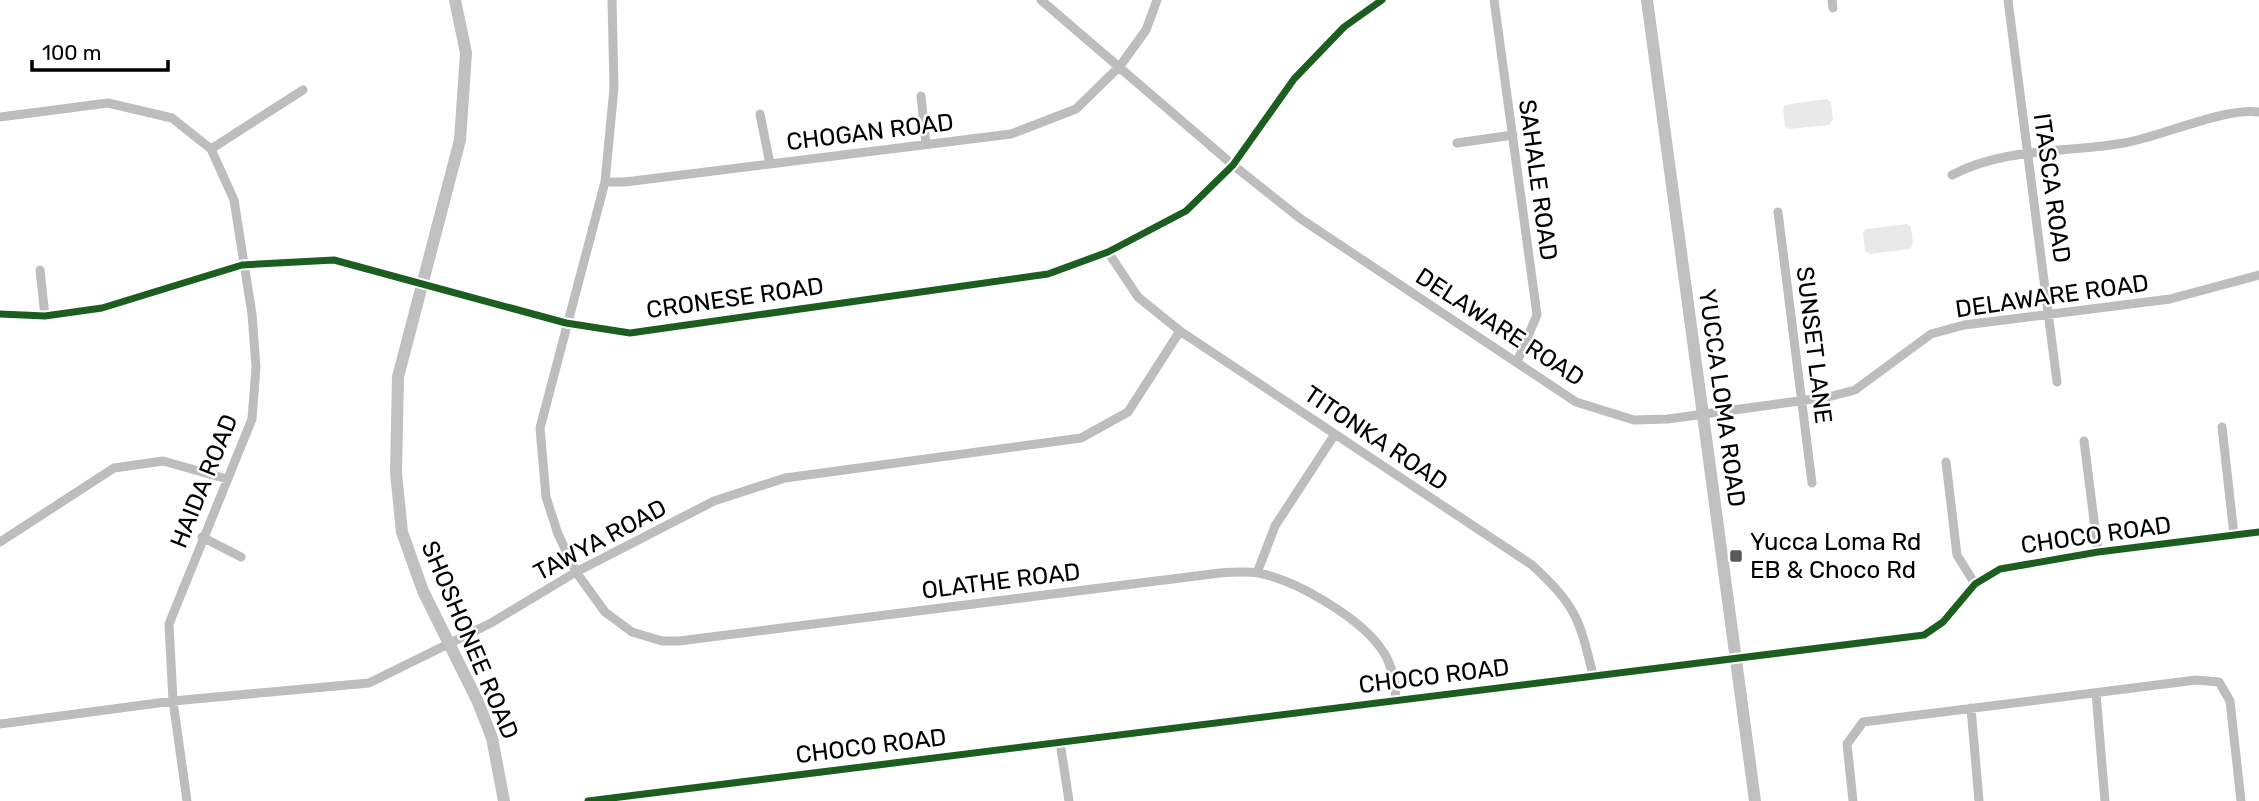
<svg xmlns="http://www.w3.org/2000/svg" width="2259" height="801" viewBox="0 0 2259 801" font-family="Rubik,sans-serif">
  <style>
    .green { fill: #e9e9e9 }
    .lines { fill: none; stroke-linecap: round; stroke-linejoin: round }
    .street { stroke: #bdbdbd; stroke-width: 9 }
    .secondary { stroke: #c0c0c0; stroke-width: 12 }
    .cycleway-casing { stroke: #fff; stroke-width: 11 }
    .cycleway { stroke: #1b5e20; stroke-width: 7 }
    .poi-dot { fill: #595959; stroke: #fff; stroke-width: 2.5 }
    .labels { text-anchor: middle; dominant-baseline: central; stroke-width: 5; stroke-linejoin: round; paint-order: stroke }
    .street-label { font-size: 24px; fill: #000; stroke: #fff }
    .poi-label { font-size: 24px; fill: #000; stroke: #fff; text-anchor: start }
  </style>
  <rect width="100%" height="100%" fill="#fff"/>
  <!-- green -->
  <path class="green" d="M 1826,99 L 1831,102 L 1833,119 L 1829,125 L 1789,129 L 1785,126 L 1783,108 L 1785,105 Z
    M 1907,224 L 1911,227 L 1913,244 L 1910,249 L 1870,254 L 1865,251 L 1863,233 L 1866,229 Z"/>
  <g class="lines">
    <!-- street -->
    <path class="street" d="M 612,0 L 614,88 L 605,182 L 540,428 L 546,497 L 558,534 L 576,572 L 605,612 L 632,632 L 662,641 L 679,641 L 1220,573 C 1233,572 1246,571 1258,573 C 1297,580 1364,620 1384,653 C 1393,667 1395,684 1396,700
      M 1041,0 L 1233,165 L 1301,219 L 1576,402 L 1634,420 L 1668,419 L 1828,397 L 1855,390 L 1931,334 L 1964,325 L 2170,299 L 2259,275
      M 1494,0 L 1537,315 L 1517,362
      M 1832,0 L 1833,8
      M 2008,0 L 2057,382
      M 921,96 L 926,144
      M 760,114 L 770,164
      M 0,117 L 108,103 L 172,118 L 211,149 L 234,200 L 252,314 L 256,367 L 252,419 L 169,624 L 173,701 L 187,801
      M 1457,143 L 1513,135
      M 211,149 L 303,90
      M 1952,175 C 2005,147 2067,153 2124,143 C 2164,136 2221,108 2259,112
      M 605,182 L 625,182 L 1011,134 L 1076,109 L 1120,66 L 1146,30 L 1157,0
      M 1778,212 L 1812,483
      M 1108,252 L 1138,297 L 1180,331 L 1532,565 C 1576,606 1579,617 1593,675
      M 40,270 L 45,316
      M 0,314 L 45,316 L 102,308 L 242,265 L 334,260 L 566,323 L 630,333 L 1048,274 L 1108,252 L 1186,211 L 1233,165 L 1294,79 L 1344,27 L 1382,0
      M 2222,427 L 2234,535
      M 2084,441 L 2098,552
      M 1946,462 L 1957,555 L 1975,584
      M 202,537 L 241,557
      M 0,542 L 114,468 L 163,461 L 227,479
      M 1257,573 L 1275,526 L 1335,434
      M 2096,693 L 2105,801
      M 1971,708 L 1979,801
      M 0,724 L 173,701 L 369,683 L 491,623 L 576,572 L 714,501 L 785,478 L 1081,438 L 1128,412 L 1180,331
      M 1060,742 L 1069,801
      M 588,801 L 1924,635 L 1943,622 L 1975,584 L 2000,569 L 2098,552 L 2259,532
      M 1853,801 L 1847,744 L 1863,722 L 2196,680 L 2219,682 L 2230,701 L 2241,801"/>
    <!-- secondary -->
    <path class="secondary" d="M 455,0 L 466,53 L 460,140 L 398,377 L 396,473 L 402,532 L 423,591 L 478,702 L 492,738 L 504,801
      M 1647,0 L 1755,801"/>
    <defs>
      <path id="cycleway" d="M 0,314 L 45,316 L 102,308 L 242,265 L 334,260 L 566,323 L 630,333 L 1048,274 L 1108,252 L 1186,211 L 1233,165 L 1294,79 L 1344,27 L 1382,0
        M 588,801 L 1924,635 L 1943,622 L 1975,584 L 2000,569 L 2098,552 L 2259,532"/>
    </defs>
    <!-- cycleway casing -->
    <use href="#cycleway" class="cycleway-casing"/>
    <!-- cycleway -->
    <use href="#cycleway" class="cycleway"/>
  </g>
  <!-- markers -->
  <rect class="poi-dot" x="1729" y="549" width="14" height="14" rx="3.5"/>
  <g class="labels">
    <!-- street labels -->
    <g class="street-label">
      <text transform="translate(870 132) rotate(-7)">CHOGAN ROAD</text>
      <text transform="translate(1538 180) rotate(82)">SAHALE ROAD</text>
      <text transform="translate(2052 188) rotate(82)">ITASCA ROAD</text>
      <text transform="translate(2052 296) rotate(-8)">DELAWARE ROAD</text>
      <text transform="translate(735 298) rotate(-8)">CRONESE ROAD</text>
      <text transform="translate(1500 327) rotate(33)">DELAWARE ROAD</text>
      <text transform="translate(1814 345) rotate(83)">SUNSET LANE</text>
      <text transform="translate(1722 398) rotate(82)">YUCCA LOMA ROAD</text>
      <text transform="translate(1376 438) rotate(34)">TITONKA ROAD</text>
      <text transform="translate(204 481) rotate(-68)">HAIDA ROAD</text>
      <text transform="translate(2096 535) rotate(-8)">CHOCO ROAD</text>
      <text transform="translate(600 540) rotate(-28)">TAWYA ROAD</text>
      <text transform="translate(1001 581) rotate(-7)">OLATHE ROAD</text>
      <text transform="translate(470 640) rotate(67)">SHOSHONEE ROAD</text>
      <text transform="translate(1434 676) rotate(-7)">CHOCO ROAD</text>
      <text transform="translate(871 746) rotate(-7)">CHOCO ROAD</text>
    </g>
    <!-- poi labels -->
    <g class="poi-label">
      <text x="1750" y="542">Yucca Loma Rd<tspan x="1750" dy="28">EB &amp; Choco Rd</tspan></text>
    </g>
  </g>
  <!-- scale -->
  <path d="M32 60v10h136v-10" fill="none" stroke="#000000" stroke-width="3.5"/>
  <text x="42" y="60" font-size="21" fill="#000000" stroke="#ffffff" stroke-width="5" paint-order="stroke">100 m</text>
</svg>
